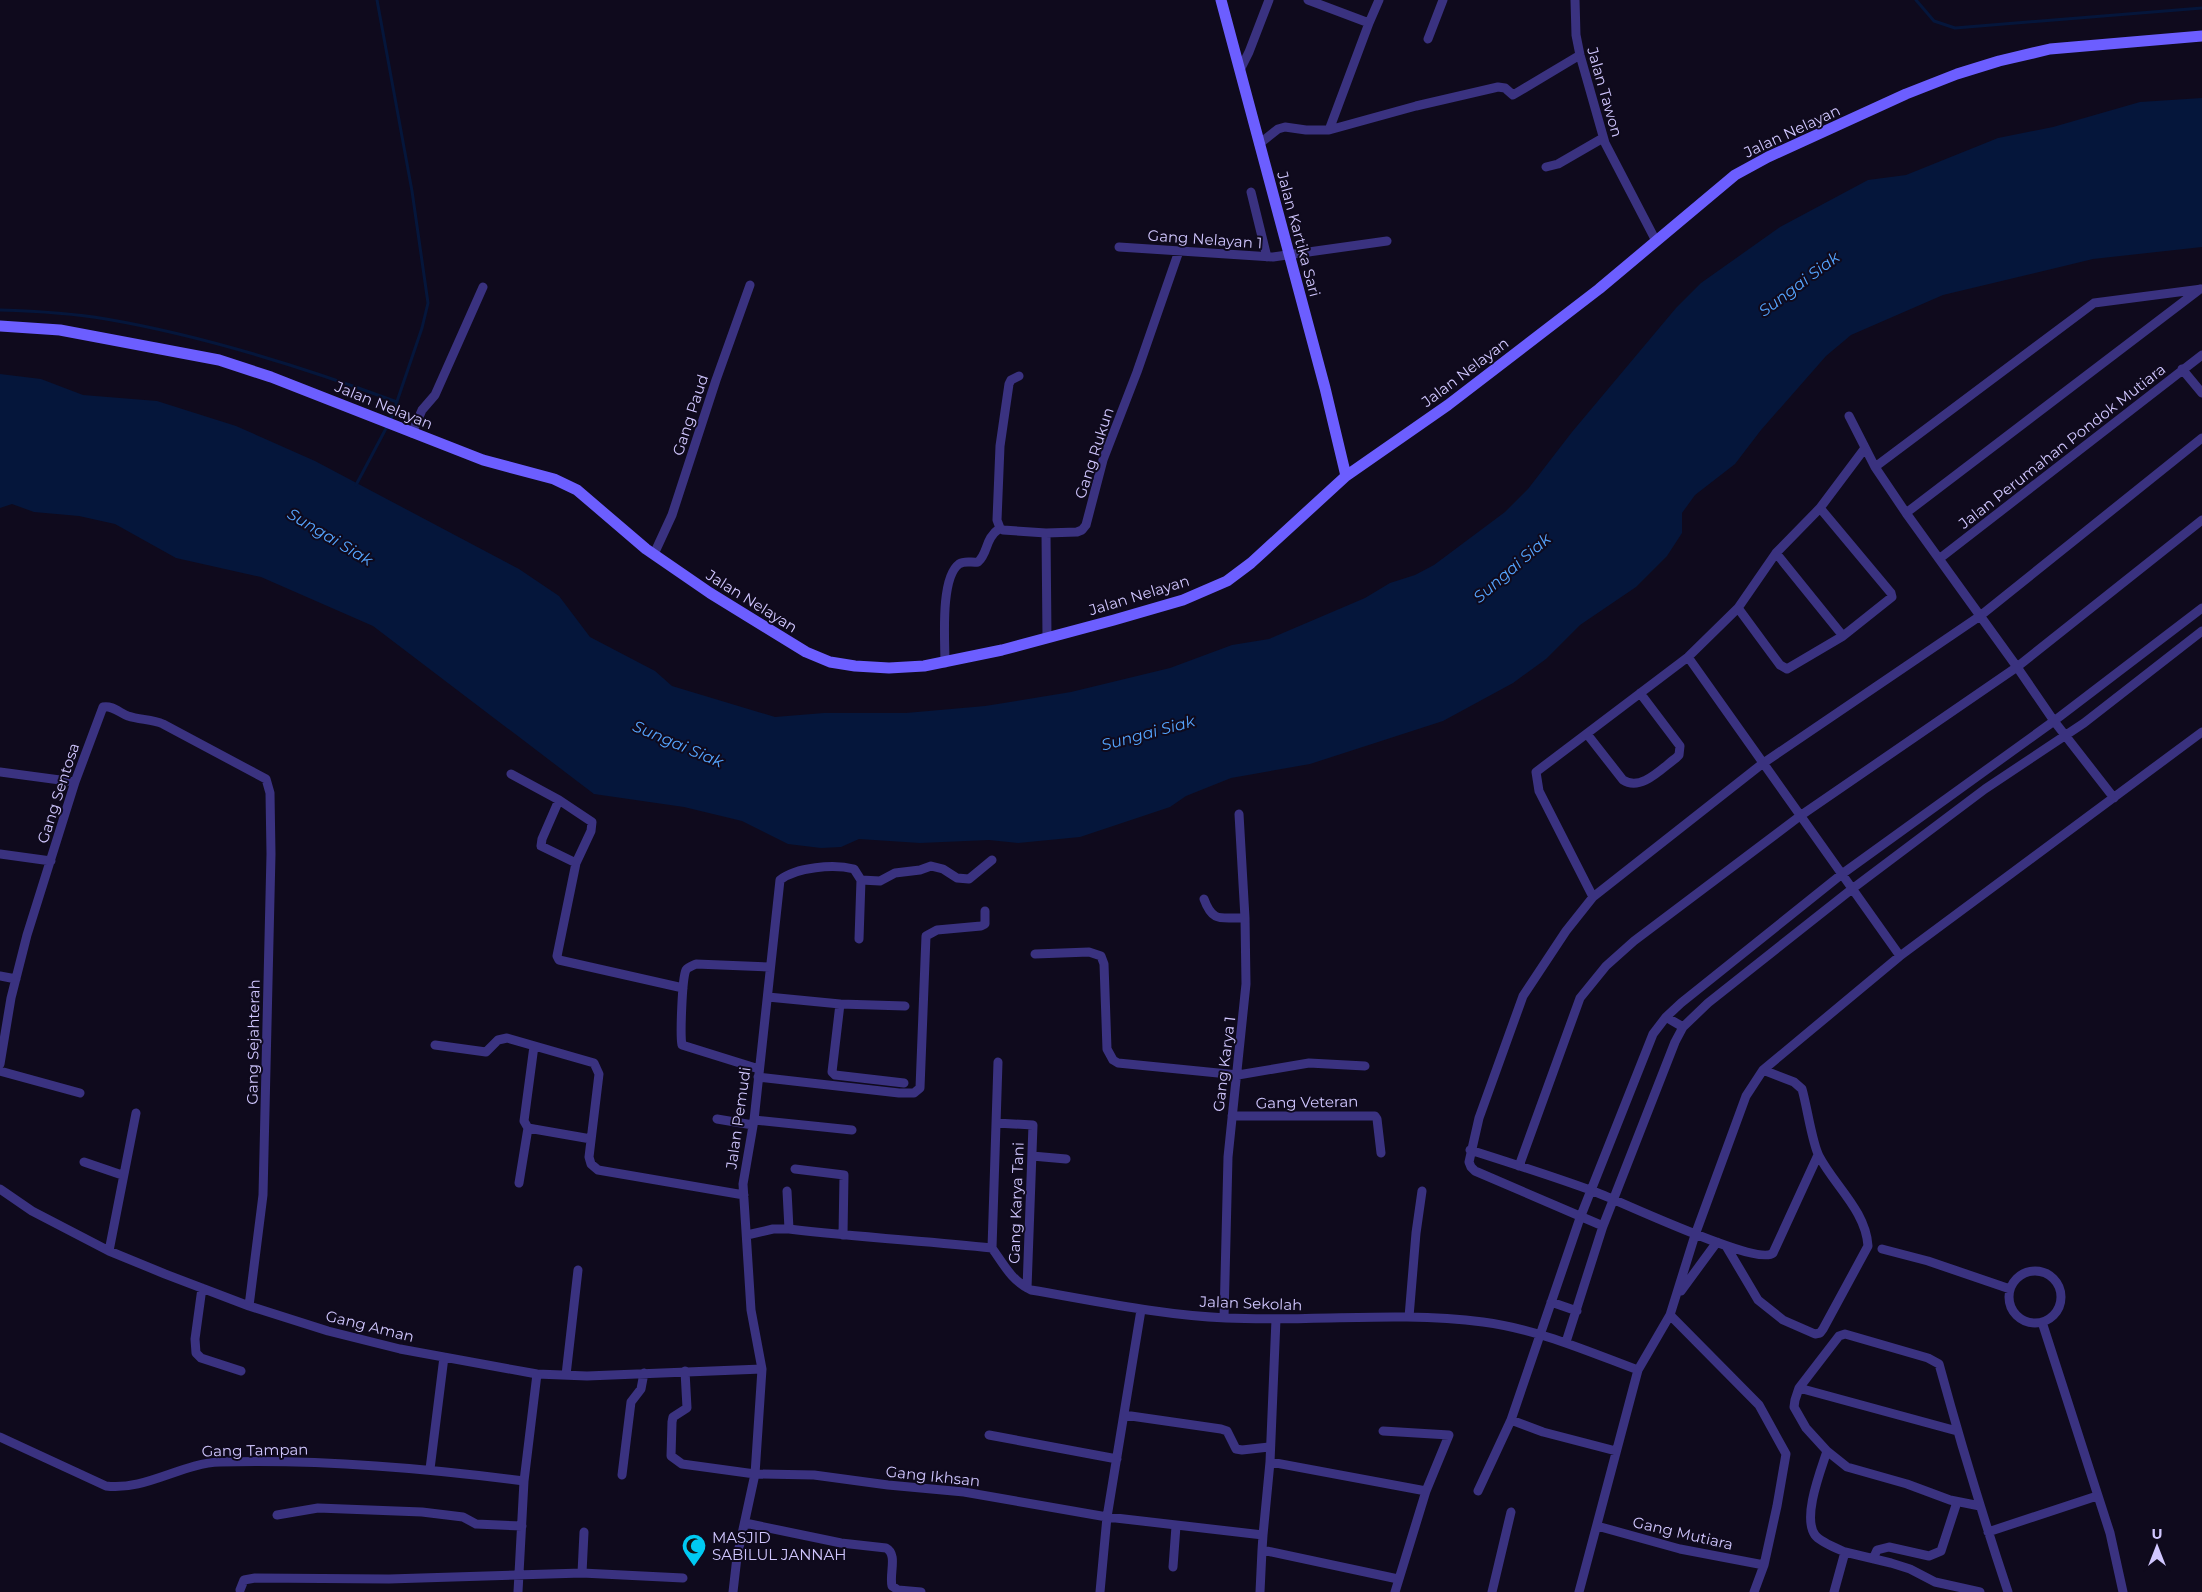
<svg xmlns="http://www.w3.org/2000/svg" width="2202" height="1592" viewBox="0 0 2202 1592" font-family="Montserrat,sans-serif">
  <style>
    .water { fill: #05163b }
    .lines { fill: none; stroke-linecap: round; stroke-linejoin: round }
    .stream { stroke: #05163b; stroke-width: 3 }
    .street { stroke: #3a3280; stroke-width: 9 }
    .secondary { stroke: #6c5eff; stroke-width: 11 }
    .labels { text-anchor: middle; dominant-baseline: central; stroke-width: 4; stroke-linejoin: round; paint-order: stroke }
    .street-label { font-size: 15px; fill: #d1c7ff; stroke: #0f0a1d }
    .poi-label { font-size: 15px; fill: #d1c7ff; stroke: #0f0a1d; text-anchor: start }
    .water-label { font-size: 16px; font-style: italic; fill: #55a5ff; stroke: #0f0a1d }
  </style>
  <rect width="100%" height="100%" fill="#0f0a1d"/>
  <!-- water -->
  <path class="water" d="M 2202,98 L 2202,247 L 2093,259 L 1943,295 L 1851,335 L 1826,356 L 1761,430 L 1735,464 L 1695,495 L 1682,513 L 1682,533 L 1667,556 L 1636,587 L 1580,625 L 1546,659 L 1513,683 L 1443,721 L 1310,764 L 1231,778 L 1186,796 L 1170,807 L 1080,837 L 1018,843 L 989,840 L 920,843 L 859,839 L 841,847 L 821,848 L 788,844 L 742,821 L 684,807 L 594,794 L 373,626 L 261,577 L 176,558 L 115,524 L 79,516 L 34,512 L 12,504 L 0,508 L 0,374 L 41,379 L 83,395 L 157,401 L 236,426 L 315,461 L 519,569 L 559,596 L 590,637 L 655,671 L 672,686 L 775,717 L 824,713 L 906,713 L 985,706 L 1071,692 L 1170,668 L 1232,645 L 1269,639 L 1365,598 L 1390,583 L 1415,575 L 1434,565 L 1505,512 L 1528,489 L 1572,432 L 1676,308 L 1701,283 L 1780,227 L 1868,180 L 1906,175 L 1998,138 L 2053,127 L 2140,102 Z"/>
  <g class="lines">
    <!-- stream -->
    <path class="stream" d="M 1916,0 L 1934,21 L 1955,28 L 2202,8
      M 0,310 C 35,311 71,313 106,319 C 205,336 303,367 397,402
      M 356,485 L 391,419 L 422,328 L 428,303 L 412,191 L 377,0"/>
    <!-- street -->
    <path class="street" d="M 1308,0 L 1369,23 L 1329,130
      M 1575,0 L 1576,35 L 1580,55 L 1605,143 L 1656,241
      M 1369,23 L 1379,0
      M 1428,39 L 1443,0
      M 1240,70 L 1249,52 L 1269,0
      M 1259,144 L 1278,129 L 1285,127 L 1306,130 L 1329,130 L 1416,106 L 1498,87 L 1505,88 L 1513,95 L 1580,55
      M 1546,167 L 1558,164 L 1603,138
      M 1251,192 L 1267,257
      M 1119,247 L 1273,257 L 1387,241
      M 2182,369 L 2202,393
      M 1019,376 L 1011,380 L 1009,384 L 1000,446 L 997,520 L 1000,528 L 1003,530 L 1046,533
      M 1849,416 L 1875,467 L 1906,513 L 2017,667 L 2054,721 L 2114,798
      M 412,433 L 422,410 L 435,395 L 483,287
      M 1875,467 L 2094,303 L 2202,289
      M 1820,508 L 1865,448
      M 1906,513 L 2200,289
      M 1776,553 L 1843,636
      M 654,554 L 672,515 L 716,380 L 750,285
      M 1939,559 L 2202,355
      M 1047,637 L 1046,533 L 1077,532 L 1082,530 L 1086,525 L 1103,460 L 1137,372 L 1179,251
      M 1688,657 L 1900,956
      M 945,663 C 945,641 940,578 959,564 C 965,560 972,563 978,562 C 989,552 984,539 1000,528
      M 1587,734 L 1623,780 C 1641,792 1662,768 1676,758 L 1679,755 L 1680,746 L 1640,693
      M 0,772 L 75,782
      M 511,774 L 559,800 L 592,822 L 591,831 L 576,863 L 557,956 L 559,960 L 683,988
      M 559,800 L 542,839 L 541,846 L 576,863
      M 0,854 L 51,861
      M 861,880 L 880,881 L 895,873 L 920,870 L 931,866 L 943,869 L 957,878 L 969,879 L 992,860
      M 1593,897 L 1539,791 L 1536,772 L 1688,657 L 1738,608 L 1776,553 L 1820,508 L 1891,593 L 1892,597 L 1843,636 L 1787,669 L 1780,665 L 1738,608
      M 1204,899 C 1213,924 1222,917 1245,918
      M 1035,954 L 1089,952 L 1101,956 L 1104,964 L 1107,1049 L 1113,1060 L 1118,1063 L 1238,1075 L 1309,1063 L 1365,1066
      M 0,976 L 16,979
      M 768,997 L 840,1004 L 905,1006
      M 840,1004 L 832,1072 L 835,1075 L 904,1083
      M 1666,1017 L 1683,1027
      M 435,1045 L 486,1052 L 498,1040 L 507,1038 L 594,1063 L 599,1074 L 589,1157 L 591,1164 L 598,1170 L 744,1195
      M 534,1046 L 524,1121 L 528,1128 L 591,1139
      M 0,1064 L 11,998 L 27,935 L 75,782 L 103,707 C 112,705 120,713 128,716 C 140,720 152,719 163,724 L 266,779 L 270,793 L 271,854 L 263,1195 L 249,1306
      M 759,1069 L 682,1045 C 680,1036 682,978 686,970 C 688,967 692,966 696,964 L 770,967
      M 0,1071 L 80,1093
      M 758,1077 L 899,1093 L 914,1093 L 920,1088 L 926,936 L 937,930 L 981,926 L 985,924 L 985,911
      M 1232,1116 L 1375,1116 L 1377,1119 L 1381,1153
      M 717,1119 L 753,1125
      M 754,1120 L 852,1130
      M 996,1123 L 1033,1125 L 1027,1288
      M 1470,1150 C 1511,1163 1552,1176 1593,1191 C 1618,1200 1757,1267 1773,1253 L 1818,1155
      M 1032,1156 L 1066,1159
      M 84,1162 L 122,1175
      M 1519,1166 L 1580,998 L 1606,966 L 1634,941 L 1800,816 L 2017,667 L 2202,520
      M 795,1169 L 844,1175 L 843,1235
      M 519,1183 L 528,1128
      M 0,1189 L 32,1211 L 109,1251 L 165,1274 L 249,1306 L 328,1331 L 400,1349 L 537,1374 L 587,1376 L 762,1369
      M 1603,1226 L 1475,1171 L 1471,1167 L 1469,1162 L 1479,1118 L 1523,996 L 1566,931 L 1593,897 L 1762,764 L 1980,616 L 2202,438
      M 789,1229 C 857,1237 925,1241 992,1248 C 1004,1265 1012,1281 1031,1290 C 1096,1301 1160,1315 1226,1318 C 1311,1322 1398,1311 1483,1322 C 1537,1329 1587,1351 1638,1370
      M 747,1235 L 773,1229 L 789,1229 L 787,1191
      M 1726,1246 L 1758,1300 L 1783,1320 L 1815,1334 L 1820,1333 L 1823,1329 L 1868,1246 C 1866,1211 1834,1185 1819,1156 C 1812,1143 1807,1106 1802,1089 L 1794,1082 L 1763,1070
      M 992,1248 L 998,1062
      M 1882,1249 L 1928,1261 L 2010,1289
      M 109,1251 L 136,1113
      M2009 1297a26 26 0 1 1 52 0a26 26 0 1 1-52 0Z
      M 202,1288 L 195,1339 L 196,1353 L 201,1358 L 241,1371
      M 1681,1291 L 1717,1242
      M 1551,1302 L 1577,1311
      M 1670,1315 L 1759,1405 L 1786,1454 L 1777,1506 L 1764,1565 L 1754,1592
      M 1409,1317 L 1416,1233 L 1422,1191
      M 1224,1318 L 1228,1157 L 1246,984 L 1245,918 L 1239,814
      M 2042,1322 L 2110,1533 L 2123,1592
      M 1566,1342 L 1603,1226 L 1675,1042 L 1683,1027 L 1708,1003 L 1852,889 L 1985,789 L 2084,723 L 2202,631
      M 685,1371 L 687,1408 L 673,1417 L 672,1422 L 671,1456 L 682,1464 L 755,1474 L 814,1475 L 888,1485 L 964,1492 L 1107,1517 L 1263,1535 L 1262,1550 L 1398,1579
      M 566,1375 L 578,1270
      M 1799,1388 L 1957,1431
      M 1124,1415 L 1221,1429 L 1227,1431 L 1236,1449 L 1242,1450 L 1269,1447
      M 1511,1420 L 1543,1432 L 1616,1451
      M 1383,1431 L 1449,1435 L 1426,1491 L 1395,1592
      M 989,1435 L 1117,1459
      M 0,1437 L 106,1486 C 145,1491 182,1463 220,1462 C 322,1459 424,1468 524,1481
      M 1827,1451 C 1821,1470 1802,1517 1815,1535 C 1820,1542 1836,1548 1845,1552
      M 1270,1462 L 1426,1491
      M 430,1469 L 444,1357
      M 622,1475 L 631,1402 L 641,1389 L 644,1373
      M 1478,1491 L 1511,1420 L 1580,1218 L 1653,1034 L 1666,1017 L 1681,1003 L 1842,874 L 2054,721 L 2202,608
      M 1980,1506 L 1950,1500 L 1907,1484 L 1847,1467 L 1827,1451 L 1806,1428 L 1794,1407 L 1795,1400 L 1799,1388 L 1839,1336 L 1845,1334 L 1852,1336 L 1928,1358 L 1939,1364 C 1960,1441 1983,1517 2008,1592
      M 277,1515 L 318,1508 L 422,1512 L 463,1517 L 476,1524 L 522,1526
      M 745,1523 L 841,1543 L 886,1548 C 898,1554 889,1574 892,1586 L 898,1590 L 921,1592
      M 1597,1526 L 1680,1549 L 1764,1565
      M 1988,1532 L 2097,1496
      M 1263,1535 L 1270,1462 L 1276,1319
      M 1873,1559 L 1877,1550 L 1889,1547 L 1929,1556 L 1941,1551 L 1957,1502
      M 1173,1567 L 1176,1526
      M 582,1573 L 584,1532
      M 240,1590 L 244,1580 L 255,1578 L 389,1579 L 582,1573 L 683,1578
      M 518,1592 L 524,1481 L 537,1374
      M 733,1592 L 737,1557 L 755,1474 L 762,1369 L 751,1310 L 743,1184 L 754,1120 L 780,880 C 796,867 834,864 854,869 L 861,880 L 859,939
      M 1100,1592 L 1107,1517 L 1141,1310
      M 1260,1592 L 1262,1550
      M 1492,1592 L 1511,1512
      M 1579,1592 L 1638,1370 L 1670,1315 L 1695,1235 L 1746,1096 L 1763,1070 L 1900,956 L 2202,732
      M 1834,1592 L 1845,1552 L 1891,1563 L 1910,1569 L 1935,1582 L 1980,1592"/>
    <!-- secondary -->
    <path class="secondary" d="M 1221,0 L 1325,388 L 1346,476
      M 0,326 L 60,330 L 219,360 L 271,377 L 483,460 L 554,479 L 577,490 L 646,549 L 710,593 L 806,652 L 830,662 L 855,666 L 889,668 L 924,666 L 1002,650 L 1114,620 L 1183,600 L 1227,581 L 1251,563 L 1346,476 L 1448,405 L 1599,289 L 1735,175 L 1768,157 L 1906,94 L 1957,74 L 1999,61 L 2050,49 L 2202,36"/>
  </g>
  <!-- icons -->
  <defs>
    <symbol id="mosque-pin" viewBox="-11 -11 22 30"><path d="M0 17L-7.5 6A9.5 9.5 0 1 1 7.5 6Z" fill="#00caf2" stroke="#0f0a1d"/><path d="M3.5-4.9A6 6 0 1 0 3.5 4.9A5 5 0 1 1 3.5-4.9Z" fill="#111"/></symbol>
  </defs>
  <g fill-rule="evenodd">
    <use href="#mosque-pin" x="680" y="1532" width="28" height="38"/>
  </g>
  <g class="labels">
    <!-- street labels -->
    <g class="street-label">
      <text transform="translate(1605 92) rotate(74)">Jalan Tawon</text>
      <text transform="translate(1792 131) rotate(-25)">Jalan Nelayan</text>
      <text transform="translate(1299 234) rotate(75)">Jalan Kartika Sari</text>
      <text transform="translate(1205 239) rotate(4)">Gang Nelayan 1</text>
      <text transform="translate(1465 372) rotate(-37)">Jalan Nelayan</text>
      <text transform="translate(384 405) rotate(22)">Jalan Nelayan</text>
      <text transform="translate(690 415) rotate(-72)">Gang Paud</text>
      <text transform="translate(2062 446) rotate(-38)">Jalan Perumahan Pondok Mutiara</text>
      <text transform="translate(1094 453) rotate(-72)">Gang Rukun</text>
      <text transform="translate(1139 595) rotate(-17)">Jalan Nelayan</text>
      <text transform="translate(752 601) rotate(32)">Jalan Nelayan</text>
      <text transform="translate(58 793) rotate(-72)">Gang Sentosa</text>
      <text transform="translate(253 1042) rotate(-89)">Gang Sejahterah</text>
      <text transform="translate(1224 1064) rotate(-83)">Gang Karya 1</text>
      <text transform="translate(1307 1102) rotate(-1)">Gang Veteran</text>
      <text transform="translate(738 1118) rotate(-82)">Jalan Pemudi</text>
      <text transform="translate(1016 1203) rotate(-88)">Gang Karya Tani</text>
      <text transform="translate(1251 1303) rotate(2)">Jalan Sekolah</text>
      <text transform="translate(370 1326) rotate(14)">Gang Aman</text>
      <text transform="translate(255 1450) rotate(-1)">Gang Tampan</text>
      <text transform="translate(933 1476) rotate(6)">Gang Ikhsan</text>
      <text transform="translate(1683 1533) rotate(13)">Gang Mutiara</text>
    </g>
    <!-- poi labels -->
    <g class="poi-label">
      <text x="712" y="1537">MASJID<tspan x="712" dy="17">SABILUL JANNAH</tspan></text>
    </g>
    <!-- water labels -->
    <g class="water-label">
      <text transform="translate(1799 284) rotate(-37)">Sungai Siak</text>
      <text transform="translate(330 537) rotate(31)">Sungai Siak</text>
      <text transform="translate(1512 568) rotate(-41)">Sungai Siak</text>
      <text transform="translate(1148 733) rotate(-15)">Sungai Siak</text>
      <text transform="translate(678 744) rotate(23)">Sungai Siak</text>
    </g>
  </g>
  <!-- north arrow -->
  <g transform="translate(2157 1547)" stroke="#0f0a1d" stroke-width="4" paint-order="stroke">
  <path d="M0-4L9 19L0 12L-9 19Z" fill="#d1c7ff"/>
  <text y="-8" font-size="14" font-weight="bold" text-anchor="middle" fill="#d1c7ff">U</text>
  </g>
</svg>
